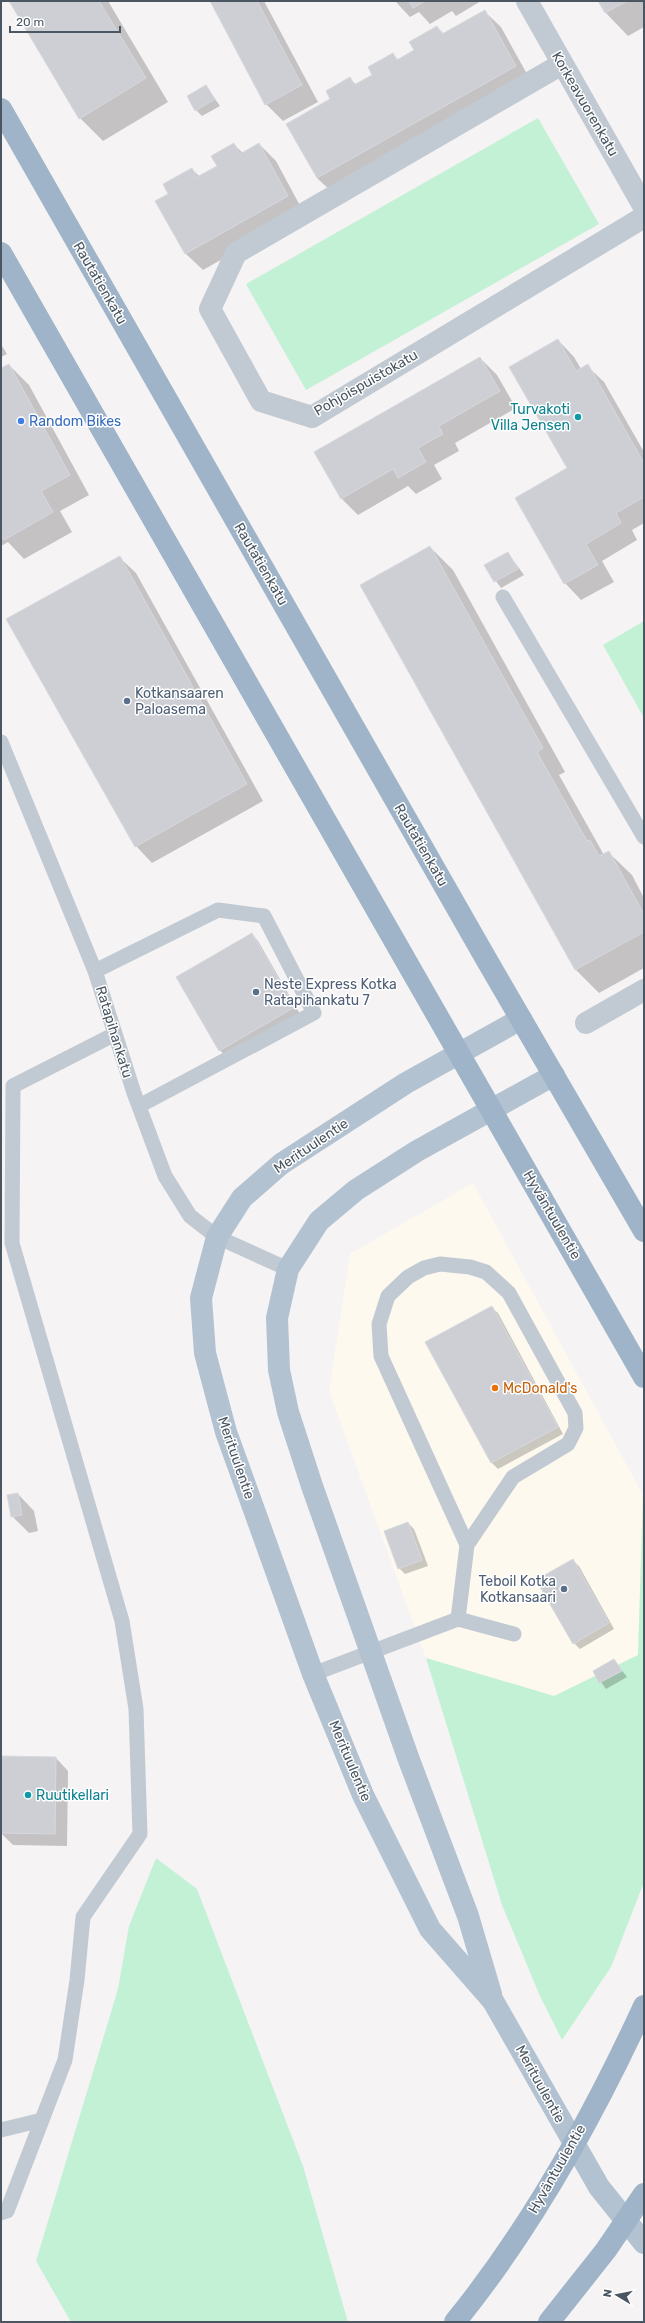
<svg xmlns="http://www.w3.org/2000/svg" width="645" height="2323" viewBox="0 0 645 2323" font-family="Rubik,sans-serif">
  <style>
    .commercial { fill: #fdf9ef }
    .green { fill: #c3f1d5 }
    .shadow { fill: #0003 }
    .building { fill: #cdcfd5; stroke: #d7d9de }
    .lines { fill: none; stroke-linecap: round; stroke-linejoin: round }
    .service { stroke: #c1cad2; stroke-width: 15 }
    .minor { stroke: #c1cad2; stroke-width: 22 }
    .primary { stroke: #b3c2d1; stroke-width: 22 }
    .trunk { stroke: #9fb4c9; stroke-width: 22 }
    .culture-dot { fill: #0f9aa8; stroke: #fff; stroke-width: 1.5 }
    .shop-dot { fill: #3f7fe0; stroke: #fff; stroke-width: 1.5 }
    .service-dot { fill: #5c6f8a; stroke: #fff; stroke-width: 1.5 }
    .food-dot { fill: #e8710a; stroke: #fff; stroke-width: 1.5 }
    .labels { text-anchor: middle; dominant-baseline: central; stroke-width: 3; stroke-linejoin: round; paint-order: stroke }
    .street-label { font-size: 14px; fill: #4a5661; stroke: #fff }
    .culture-label { font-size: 14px; fill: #0d838f; stroke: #fff; text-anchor: end }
    .shop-label { font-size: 14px; fill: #366cbe; stroke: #fff; text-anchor: start }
    .service-label { font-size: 14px; fill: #4e5e75; stroke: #fff; text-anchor: start }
    .food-label { font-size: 14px; fill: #c56008; stroke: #fff; text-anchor: start }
  </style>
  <rect width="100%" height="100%" fill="#f5f3f3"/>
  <!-- commercial -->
  <path class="commercial" d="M 473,1183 L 643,1495 L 638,1655 L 554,1696 L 426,1658 L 329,1391 L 350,1254 Z"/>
  <!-- green -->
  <path class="green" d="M 538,118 L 599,224 L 306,390 L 246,284 Z
    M 644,621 L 644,718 L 603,645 Z
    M 643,1495 L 644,1882 L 611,1967 L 562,2040 L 540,1996 L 502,1905 L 426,1658 L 554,1696 L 638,1655 Z
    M 156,1858 L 197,1889 L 303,2166 L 348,2322 L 71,2322 L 36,2261 L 118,1989 L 129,1926 Z"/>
  <!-- shadow -->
  <path class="shadow" d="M 10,1 L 108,1 L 168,102 L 103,141 L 80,118 Z
    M 211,1 L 264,1 L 318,102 L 283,121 L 266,104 Z
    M 395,1 L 481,1 L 456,16 L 452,11 L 430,24 L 419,12 L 410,17 Z
    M 599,1 L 644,1 L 644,27 L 628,36 L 605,12 Z
    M 484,11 L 501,27 L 532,83 L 334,194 L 317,178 L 331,99 L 350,78 L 356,85 L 374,75 L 392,54 L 399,60 L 416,51 L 437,27 L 444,34 Z
    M 206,86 L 220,106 L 202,116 L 196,110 Z
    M 259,144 L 276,161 L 304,213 L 203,270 L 186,254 L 157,201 L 170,194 L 192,169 L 200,177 L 218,167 L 234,145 L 243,153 Z
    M 558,340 L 574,357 L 581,369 L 587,366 L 604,382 L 644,452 L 644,523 L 632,530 L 637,540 L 602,561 L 614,582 L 581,600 L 565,583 L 569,469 Z
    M 1,344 L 7,354 L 1,357 Z
    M 480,358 L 497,375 L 516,408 L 455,443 L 459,451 L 434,465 L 442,479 L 416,494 L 408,486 L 358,515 L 342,499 Z
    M 9,365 L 29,385 L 89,495 L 60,511 L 72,532 L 24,559 L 8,542 L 1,546 L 1,369 Z
    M 430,547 L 453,570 L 565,772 L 559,775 L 604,855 L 608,852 L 632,875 L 644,898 L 644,968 L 599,993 L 576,970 L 361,586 Z
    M 508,553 L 524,575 L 501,588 L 485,566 Z
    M 119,557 L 136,573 L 263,801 L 152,863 L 136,846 Z
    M 252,934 L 258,941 L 300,1014 L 226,1057 L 220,1050 Z
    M 491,1307 L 498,1313 L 563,1434 L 498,1469 L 492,1463 L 426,1343 Z
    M 18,1494 L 34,1511 L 38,1531 L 29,1533 L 12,1516 Z
    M 408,1523 L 414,1529 L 428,1566 L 405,1574 L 399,1568 Z
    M 572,1560 L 579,1566 L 614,1629 L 580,1649 L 574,1643 Z
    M 614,1660 L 627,1677 L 606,1689 L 594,1672 Z
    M 56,1758 L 68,1771 L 67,1846 L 13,1845 L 1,1833 L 1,1800 Z"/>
  <!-- building -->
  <path class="building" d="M 9,1 L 99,1 L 146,78 L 79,119 Z
    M 210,1 L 257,1 L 302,85 L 265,105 Z
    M 409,1 L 425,1 L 413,8 Z
    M 598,1 L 627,1 L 605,13 Z
    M 485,10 L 516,66 L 317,178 L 286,124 L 330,99 L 326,91 L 350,77 L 354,85 L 372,75 L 368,67 L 393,53 L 397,60 L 414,50 L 409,42 L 437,26 L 442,34 Z
    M 206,85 L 215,99 L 195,111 L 187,96 Z
    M 234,143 L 240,154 L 259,143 L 288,196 L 185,254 L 155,201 L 168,194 L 163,184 L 192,168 L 197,177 L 217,166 L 211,156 Z
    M 558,339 L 576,371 L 588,364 L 644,463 L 644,497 L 616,513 L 621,523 L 586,544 L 598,565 L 564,584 L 515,498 L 567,468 L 509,367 Z
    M 480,357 L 500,391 L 439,426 L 443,434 L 418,448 L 426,462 L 398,478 L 393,469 L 341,499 L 314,452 Z
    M 9,364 L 70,475 L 41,491 L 53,512 L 4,540 L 1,535 L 1,368 Z
    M 430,546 L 543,748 L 537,752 L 587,841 L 590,840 L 599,856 L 609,851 L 644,914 L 644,932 L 575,970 L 360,585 Z
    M 508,552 L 518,569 L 494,582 L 484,565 Z
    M 120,556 L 247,784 L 135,847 L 6,619 Z
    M 252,933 L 295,1007 L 219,1051 L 176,977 Z
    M 492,1306 L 558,1427 L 491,1463 L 425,1342 Z
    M 18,1493 L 22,1515 L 11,1517 L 7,1495 Z
    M 408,1522 L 422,1560 L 398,1569 L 384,1531 Z
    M 573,1559 L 609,1623 L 573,1644 L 536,1580 Z
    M 614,1659 L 622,1671 L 599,1683 L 593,1671 Z
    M 1,1756 L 56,1757 L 55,1834 L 1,1833 Z"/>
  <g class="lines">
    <!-- service -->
    <path class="service" d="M 503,597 L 644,837
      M 1,742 L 95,971 L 134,1093 L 165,1176 L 190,1216 L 217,1237 L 288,1269
      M 95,971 L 218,910 L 264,916 L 314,1013 L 139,1106
      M 458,1619 L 514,1634
      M 313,1674 L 458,1619 L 467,1545 L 513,1477 L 568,1444 L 576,1428 L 575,1413 L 509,1293 L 486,1272 L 470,1267 L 440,1264 L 424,1268 L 408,1277 L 388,1296 L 379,1324 L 381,1356 L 467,1545
      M 1,2130 L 42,2120
      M 1,2213 L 7,2211 L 65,2060 L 77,1980 L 83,1917 L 140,1834 L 136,1709 L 122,1621 L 12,1243 L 13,1086 L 115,1034"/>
    <!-- minor -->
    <path class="minor" d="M 527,1 L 644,207
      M 562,64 L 236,253 L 210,309 L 261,401 L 312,417 L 644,217
      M 586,1023 L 644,990"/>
    <!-- primary -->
    <path class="primary" d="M 521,1019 L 406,1083 L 281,1164 L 242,1198 L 217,1237 L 201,1298 L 205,1353 L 226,1432 L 257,1518 L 313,1674 L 363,1795 L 430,1929 L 493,2001 L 599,2187 L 644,2243
      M 491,1994 L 468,1916 L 409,1760 L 312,1486 L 288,1412 L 279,1370 L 277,1318 L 288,1269 L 319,1221 L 356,1190 L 417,1151 L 554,1075"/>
    <!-- trunk -->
    <path class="trunk" d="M 1,109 L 485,957 L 644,1231
      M 1,253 L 644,1377
      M 455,2322 C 532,2227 593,2117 644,2006
      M 549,2322 L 606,2250 L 644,2194"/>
  </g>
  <!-- markers -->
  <g class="culture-dot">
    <circle cx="578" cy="417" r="4"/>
    <circle cx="28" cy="1795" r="4"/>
  </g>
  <circle class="shop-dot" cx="21" cy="421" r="4"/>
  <g class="service-dot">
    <circle cx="127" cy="701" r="4"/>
    <circle cx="256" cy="992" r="4"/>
    <circle cx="564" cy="1589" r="4"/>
  </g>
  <circle class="food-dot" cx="495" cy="1388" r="4"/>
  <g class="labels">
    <!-- street labels -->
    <g class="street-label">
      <text transform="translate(585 104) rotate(60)">Korkeavuorenkatu</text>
      <text transform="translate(100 283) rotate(60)">Rautatienkatu</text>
      <text transform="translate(366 383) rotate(-30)">Pohjoispuistokatu</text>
      <text transform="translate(261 564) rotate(60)">Rautatienkatu</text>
      <text transform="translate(421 845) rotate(60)">Rautatienkatu</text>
      <text transform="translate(114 1032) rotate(73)">Ratapihankatu</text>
      <text transform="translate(311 1146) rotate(-34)">Merituulentie</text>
      <text transform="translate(552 1215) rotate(60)">Hyväntuulentie</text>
      <text transform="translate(236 1458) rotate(71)">Merituulentie</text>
      <text transform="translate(350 1761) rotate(67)">Merituulentie</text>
      <text transform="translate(540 2084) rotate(61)">Merituulentie</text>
      <text transform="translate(557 2169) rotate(-60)">Hyväntuulentie</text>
    </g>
    <!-- culture labels -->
    <g class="culture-label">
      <text x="570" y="409">Turvakoti<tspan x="570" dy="16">Villa Jensen</tspan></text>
      <text x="36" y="1795" text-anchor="start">Ruutikellari</text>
    </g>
    <!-- shop labels -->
    <g class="shop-label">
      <text x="29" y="421">Random Bikes</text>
    </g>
    <!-- service labels -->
    <g class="service-label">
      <text x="135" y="693">Kotkansaaren<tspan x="135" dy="16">Paloasema</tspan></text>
      <text x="264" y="984">Neste Express Kotka<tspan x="264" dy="16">Ratapihankatu 7</tspan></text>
      <text x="556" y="1581" text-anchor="end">Teboil Kotka<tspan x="556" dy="16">Kotkansaari</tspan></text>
    </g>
    <!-- food labels -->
    <g class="food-label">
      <text x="503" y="1388">McDonald's</text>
    </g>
  </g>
  <!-- border -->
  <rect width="645" height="2323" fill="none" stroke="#4a5661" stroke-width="4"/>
  <!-- north arrow -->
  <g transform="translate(617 2295) rotate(280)" stroke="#ffffff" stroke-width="3" paint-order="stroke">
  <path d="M0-3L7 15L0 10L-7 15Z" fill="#4a5661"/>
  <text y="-6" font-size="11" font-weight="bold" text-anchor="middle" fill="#4a5661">N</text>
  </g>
  <!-- scale -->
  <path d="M10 26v6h110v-6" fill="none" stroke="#4a5661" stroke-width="2"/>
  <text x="16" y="26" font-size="12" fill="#4a5661" stroke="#ffffff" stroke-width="3" paint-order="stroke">20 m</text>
</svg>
